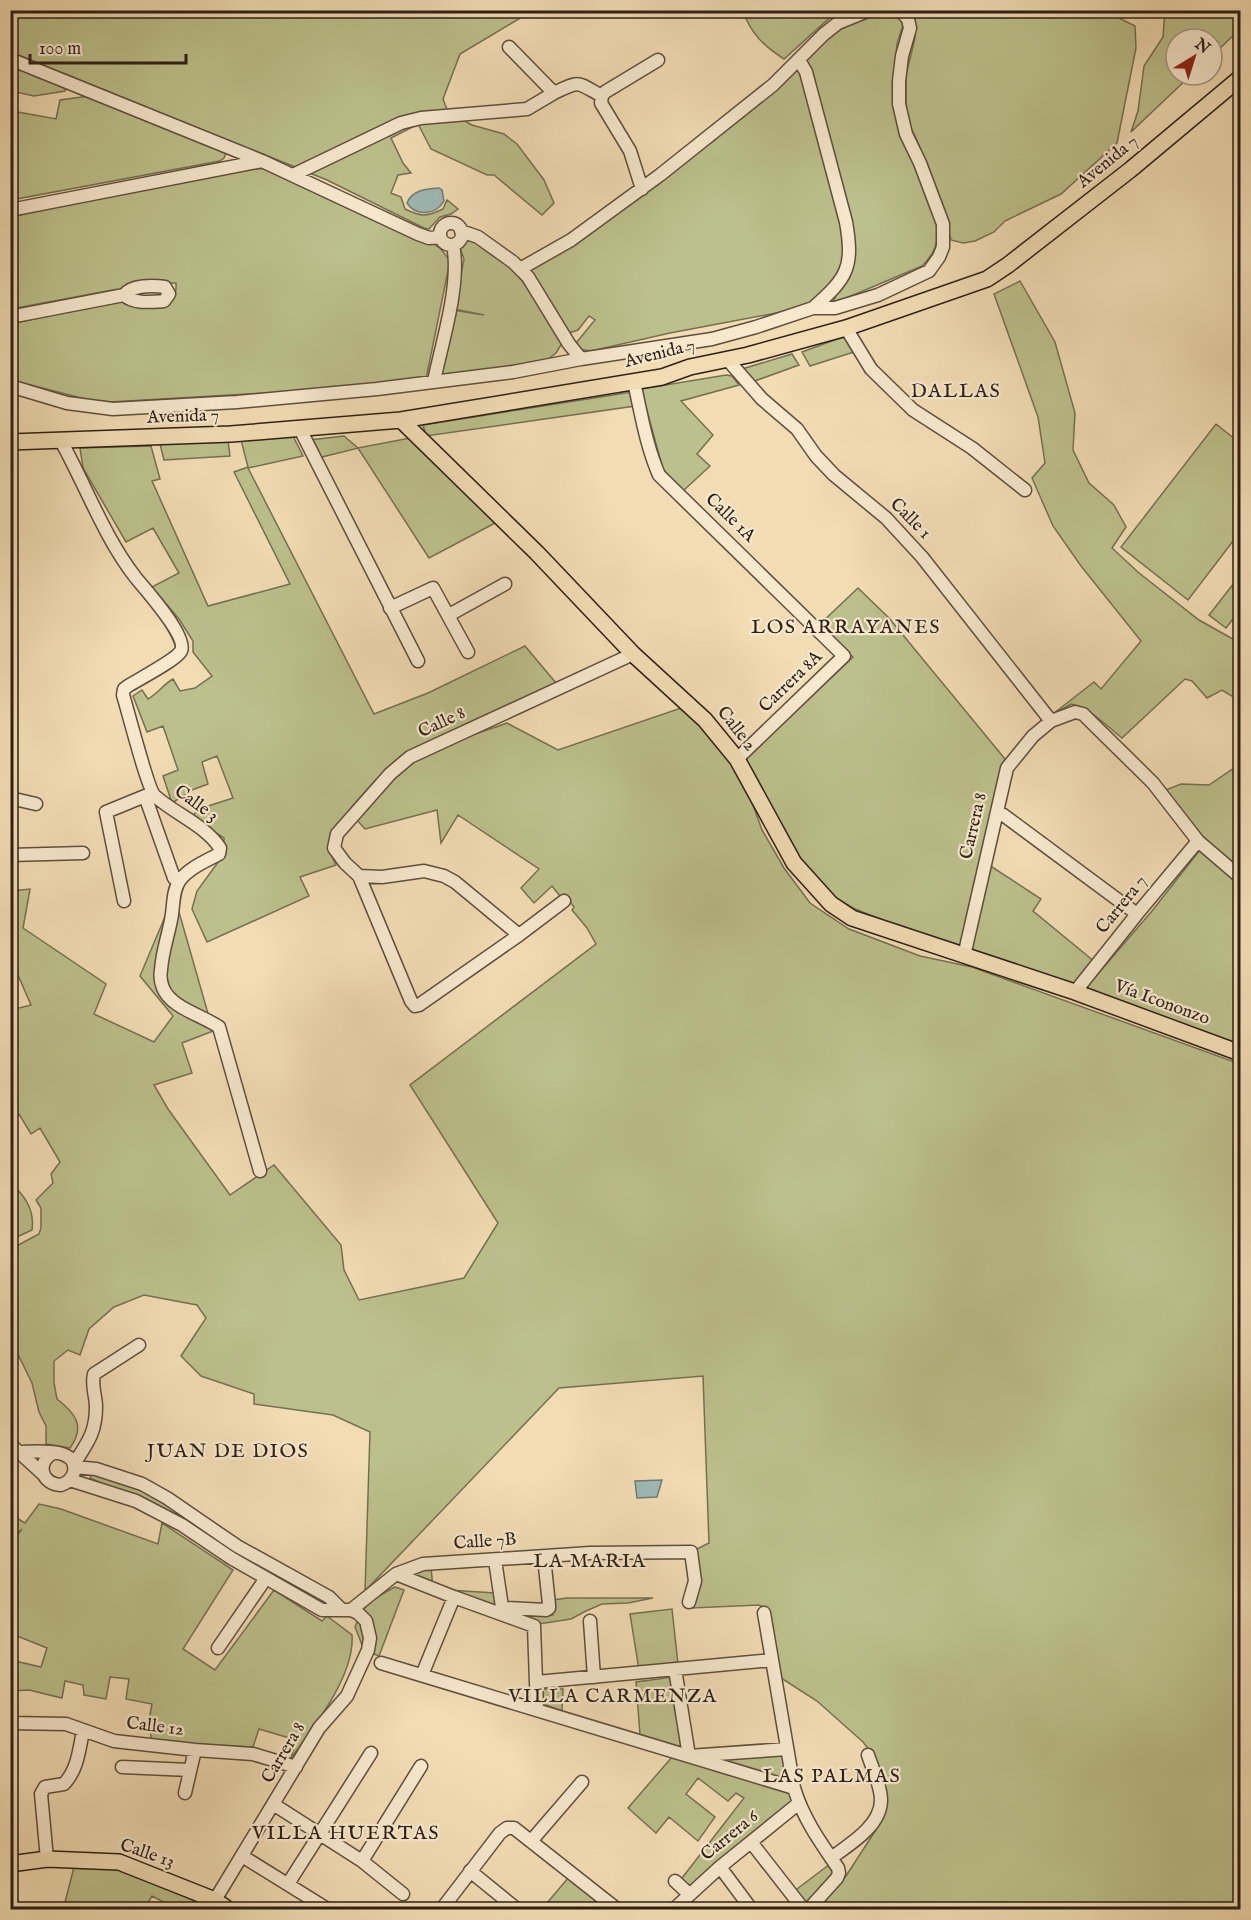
<svg xmlns="http://www.w3.org/2000/svg" width="1251" height="1920" viewBox="0 0 1251 1920" font-family="'IM FELL English',serif">
  <style>
    .green { fill: #bcc08c; stroke: #757052; stroke-width: 1.5 }
    .water { fill: #9fb9b7; stroke: #727b77; stroke-width: 1.5 }
    .lines { fill: none; stroke-linecap: round; stroke-linejoin: round }
    .minor-casing { stroke: #5f4e3e; stroke-width: 15 }
    .major-casing { stroke: #2e1f17; stroke-width: 18 }
    .minor { stroke: #f7e8ce; stroke-width: 12 }
    .major { stroke: #f2dcb4; stroke-width: 15 }
    .labels { text-anchor: middle; dominant-baseline: central; stroke-width: 4.5; stroke-linejoin: round; paint-order: stroke }
    .street-label { font-size: 18px; fill: #2e1f17; stroke: #f7e8ce }
    .neighbourhood-label { font-size: 20px; letter-spacing: 1.5px; fill: #2e1f17; stroke: #f7e8ce }
  </style>
  <rect width="100%" height="100%" fill="#f2dcb4"/>
  <filter id="stains"><feTurbulence type="fractalNoise" baseFrequency=".00333" numOctaves="4"/><feColorMatrix values="0 0 0 0 .2 0 0 0 0 .09 0 0 0 0 .02 0 0 0 .5 -.17"/></filter>
  <radialGradient id="worn" r=".72"><stop offset=".6" stop-color="#630" stop-opacity="0"/><stop offset="1" stop-color="#630" stop-opacity=".3"/></radialGradient>
  <!-- green -->
  <path class="green" d="M 1165,10 L 1240,11 L 1240,29 L 1212,56 L 1212,39 L 1176,39 L 1176,75 L 1191,75 L 1131,132 L 1138,111 L 1144,66 L 1163,37 Z
    M 11,11 L 539,11 L 527,14 L 460,54 L 443,99 L 448,112 L 472,125 L 504,134 L 517,144 L 544,180 L 554,203 L 542,215 L 494,175 L 487,175 L 431,149 L 418,124 L 391,138 L 403,163 L 411,173 L 398,175 L 391,193 L 401,197 L 405,209 C 421,217 426,217 443,209 L 447,200 L 458,209 L 451,214 L 440,217 L 429,229 L 424,228 L 327,180 L 11,52 Z
    M 743,11 L 743,10 L 844,11 L 834,14 L 784,59 C 764,46 751,34 743,11 Z
    M 881,11 L 895,12 L 901,18 L 903,25 L 897,44 L 893,96 L 939,223 C 937,243 937,251 922,266 L 832,304 L 852,263 L 813,80 L 806,59 L 839,26 Z
    M 915,11 L 1114,11 L 1117,17 L 1135,26 L 1136,48 L 1117,143 L 1061,194 L 1005,221 L 994,232 L 975,241 L 963,243 L 951,240 L 940,198 L 915,136 L 906,118 L 906,75 L 915,38 Z
    M 10,65 L 66,87 L 65,91 L 34,96 L 11,91 Z
    M 798,65 L 846,246 L 840,275 L 812,302 L 792,310 L 670,333 L 591,351 L 578,349 L 575,344 L 576,343 L 595,320 L 589,316 L 578,330 L 566,334 L 525,269 Z
    M 89,96 L 223,150 L 226,153 L 224,158 L 220,161 L 11,200 L 10,98 L 18,112 L 56,119 L 60,100 Z
    M 267,168 L 432,243 L 441,249 L 450,261 L 426,379 L 284,392 L 110,402 L 89,400 L 11,380 L 11,324 L 117,301 L 130,303 L 171,300 L 176,290 L 176,283 L 150,283 L 11,309 L 11,217 L 227,172 Z
    M 469,238 C 511,252 537,303 560,338 L 561,345 L 556,353 L 548,359 L 440,378 L 453,310 L 484,315 L 454,309 L 464,259 L 460,248 Z
    M 1020,281 L 1055,342 L 1075,413 L 1073,450 L 1089,483 L 1114,505 L 1126,527 L 1112,548 L 1139,573 L 1199,620 L 1240,643 L 1240,701 L 1222,690 L 1207,698 L 1192,681 L 1185,679 L 1122,738 C 1105,725 1092,709 1071,704 L 1049,717 L 1094,682 L 1101,689 L 1141,641 L 1081,566 L 1053,526 L 1032,478 L 1045,463 L 1038,417 L 994,294 Z
    M 851,334 L 857,351 L 810,366 L 802,352 Z
    M 792,354 L 799,365 L 752,382 L 742,369 Z
    M 726,375 L 732,376 L 739,385 L 681,401 L 713,435 L 697,454 L 710,466 L 683,491 L 663,469 L 641,389 Z
    M 632,392 L 635,406 L 426,436 L 423,425 Z
    M 1216,424 L 1240,443 L 1240,532 L 1188,600 L 1121,547 Z
    M 293,436 L 303,456 L 248,468 L 374,714 L 428,693 L 525,646 L 556,683 L 401,756 C 384,771 329,825 329,847 C 329,853 334,860 336,865 L 300,877 L 309,896 L 207,942 L 192,909 L 197,891 L 224,854 L 224,838 L 191,817 L 199,809 L 233,798 L 217,756 L 202,762 L 208,784 L 192,790 L 172,803 L 163,776 L 178,770 L 163,726 L 147,732 L 133,696 L 142,690 L 148,699 C 158,693 164,684 173,679 L 180,691 L 195,688 L 212,676 L 193,652 L 193,641 L 179,619 L 152,587 L 179,573 L 153,528 L 126,542 L 83,468 L 80,448 L 151,446 L 160,479 L 152,481 L 208,606 L 290,584 L 234,472 L 248,467 L 241,440 Z
    M 344,436 L 358,448 L 410,438 L 497,522 L 429,558 L 358,448 L 318,458 L 310,440 Z
    M 228,440 L 230,456 L 164,460 L 160,444 Z
    M 1238,578 L 1240,580 L 1240,610 L 1226,628 L 1209,615 Z
    M 858,588 L 889,618 L 1005,759 L 961,946 L 927,939 L 853,908 L 831,895 L 798,859 L 758,781 L 743,759 L 853,657 L 819,625 Z
    M 681,708 L 703,726 L 732,764 L 745,783 L 762,830 L 784,868 L 810,903 L 849,929 L 920,956 L 972,967 L 1240,1064 L 1240,1909 L 815,1909 L 846,1876 L 883,1819 L 886,1799 L 870,1751 L 863,1742 L 817,1701 L 781,1678 L 775,1653 L 770,1611 L 759,1605 L 692,1608 L 701,1585 L 691,1552 L 709,1543 L 703,1376 L 559,1388 L 365,1591 L 370,1432 L 333,1415 L 254,1404 L 254,1394 L 201,1376 L 181,1356 L 206,1318 L 197,1305 L 144,1295 L 114,1307 L 89,1329 L 80,1355 L 68,1350 L 54,1361 L 54,1383 L 57,1399 C 75,1413 86,1426 70,1448 L 46,1444 L 46,1426 L 39,1412 L 32,1383 L 11,1340 L 11,1249 L 39,1234 L 41,1228 L 41,1208 L 36,1200 L 53,1183 L 51,1174 L 60,1162 L 40,1128 L 31,1134 L 19,1114 L 11,1119 L 11,1010 L 31,1005 L 11,959 L 11,891 L 30,889 L 23,928 L 106,984 L 94,1014 L 154,1042 L 173,1016 L 140,976 L 167,912 L 179,912 L 213,1031 L 182,1043 L 192,1073 L 154,1085 L 168,1109 L 230,1195 L 274,1165 L 341,1245 L 344,1270 L 359,1300 L 464,1278 L 498,1223 L 410,1085 L 596,944 L 587,928 L 572,910 L 574,907 L 565,894 L 560,896 L 552,886 L 534,903 L 521,888 L 539,869 L 458,815 L 441,843 L 437,810 L 365,829 L 356,819 C 369,804 381,786 396,773 C 427,747 469,737 507,723 L 558,750 Z
    M 1240,764 L 1240,1048 L 1084,990 L 1152,911 L 1207,841 L 1163,791 L 1181,784 L 1209,785 Z
    M 989,865 L 1041,899 L 1033,911 L 1095,962 L 1073,985 L 969,949 Z
    M 10,1182 C 24,1195 35,1209 32,1230 L 19,1236 L 11,1238 Z
    M 93,1471 L 142,1489 L 328,1599 L 323,1608 L 138,1499 L 90,1478 Z
    M 39,1504 L 61,1509 L 158,1544 L 162,1523 L 233,1570 L 183,1649 L 215,1670 L 274,1590 L 322,1621 L 327,1616 L 352,1635 C 355,1675 314,1727 291,1758 L 296,1740 L 259,1729 L 253,1747 L 151,1742 L 150,1715 L 152,1704 L 126,1699 L 129,1679 L 110,1677 L 106,1699 L 84,1695 L 83,1685 L 65,1681 L 62,1698 L 29,1690 L 11,1691 L 11,1660 L 41,1667 L 47,1648 L 12,1634 L 11,1632 L 11,1554 L 14,1539 L 22,1529 L 11,1540 L 10,1514 L 25,1523 Z
    M 431,1567 L 433,1589 L 495,1593 L 505,1613 L 553,1615 L 553,1600 L 567,1598 L 653,1598 L 628,1603 L 602,1604 L 586,1611 L 571,1619 L 532,1625 L 404,1580 L 423,1569 Z
    M 395,1587 L 404,1590 L 379,1656 L 364,1650 L 355,1627 C 365,1601 372,1600 395,1587 Z
    M 672,1609 L 678,1664 L 639,1670 L 630,1614 Z
    M 673,1677 L 685,1751 L 640,1735 L 636,1682 Z
    M 542,1689 L 563,1689 L 562,1711 L 543,1704 Z
    M 785,1755 L 789,1783 L 702,1757 Z
    M 672,1757 L 790,1791 L 793,1802 L 689,1891 L 679,1882 L 744,1798 L 736,1793 L 728,1801 L 698,1778 L 686,1794 L 715,1817 L 698,1841 L 669,1817 L 656,1833 L 628,1808 Z
    M 830,1864 L 836,1872 L 806,1907 L 793,1892 Z
    M 115,1866 L 211,1908 L 213,1909 L 177,1909 L 152,1896 L 144,1909 L 63,1910 L 74,1867 Z
    M 569,1877 L 615,1910 L 541,1910 Z"/>
  <!-- water -->
  <path class="water" d="M 439,188 L 442,190 L 444,201 C 436,215 416,217 407,203 C 412,190 426,189 439,188 Z
    M 662,1480 L 657,1497 L 637,1498 L 635,1481 Z"/>
  <g class="lines">
    <defs>
      <path id="minor" d="M 509,47 L 554,93 C 581,80 576,82 602,96
        M 10,59 L 262,161 L 418,234 L 429,238 L 440,237
        M 799,60 L 806,72 L 846,222 C 854,268 847,278 813,308
        M 293,175 L 401,123 L 421,118 L 527,109 L 554,93
        M 642,189 L 630,151 L 601,103 L 602,96 L 605,92 L 658,60
        M 10,210 L 262,161
        M440 234a11 11 0 1 1 22 0a11 11 0 1 1-22 0Z
        M 461,231 L 478,237 L 513,262 L 528,277 L 569,344 L 581,359
        M 520,269 L 571,240 L 660,175 L 773,85 L 824,34 L 838,23 L 870,10
        M 10,317 L 124,295 C 131,285 153,285 165,287 L 169,294 L 164,301 C 151,302 133,304 124,295
        M 846,328 L 871,369 L 913,410 L 972,448 L 1025,490
        M 727,359 L 762,399 L 797,429 L 816,456 L 834,475 L 886,518 L 922,557 L 1051,721
        M 434,381 C 442,342 461,284 453,245
        M 634,382 C 641,413 646,445 659,475 L 844,656 L 737,759
        M 10,386 L 67,403 L 113,409 L 237,402 L 377,389 L 513,372 L 581,359 L 712,339 L 756,327 L 813,308 L 835,308 L 878,295 L 929,271 L 939,257 L 943,247 L 943,224 L 920,163 L 906,134 L 899,104 L 899,81 L 902,56 L 910,28 L 908,19 L 900,10
        M 300,429 L 418,661
        M 61,441 C 86,486 104,537 136,578 C 146,590 188,637 181,651 C 176,660 139,679 128,686 L 124,689 L 123,695 C 128,711 148,790 155,796 C 175,814 205,825 220,848 L 219,854 C 206,861 189,868 180,880 C 172,891 174,906 171,920 C 168,936 162,953 161,970 C 160,975 161,983 163,988 C 171,1008 202,1015 219,1027 L 260,1171
        M 390,608 L 433,588 L 468,652
        M 449,615 L 505,584
        M 151,795 L 145,796 L 174,878
        M 10,798 L 36,804
        M 998,811 L 1137,914
        M 10,855 L 83,853
        M 359,876 L 382,877 L 424,871 L 444,876 L 455,882 L 519,935
        M 124,901 L 106,812 L 145,796
        M 564,901 L 519,935 L 419,1005 L 415,1006 L 411,1001 L 359,876 L 345,863 L 334,848 L 337,834 L 390,774 L 410,757 L 633,654
        M 964,956 L 1007,768 L 1033,736 L 1051,721 L 1075,712 L 1083,714 L 1153,783 L 1198,841 L 1240,877
        M 1075,992 L 1137,914 L 1198,841
        M 10,1444 L 43,1474
        M 19,1452 C 34,1452 79,1446 74,1472 C 72,1479 67,1483 61,1485 C 41,1484 36,1463 53,1453
        M 74,1464 C 87,1443 96,1433 96,1407 C 96,1396 91,1386 94,1374 L 139,1345
        M 74,1467 L 96,1469 L 142,1484 L 167,1498 L 237,1546 L 329,1597 L 341,1609
        M 70,1480 L 136,1501 L 182,1525 L 231,1558 L 322,1610 L 351,1610 L 358,1613 L 366,1621 L 370,1638 L 368,1650 L 347,1696 L 319,1728 L 215,1900
        M 495,1560 L 502,1607 L 506,1608 L 546,1610 L 549,1608 L 549,1605 L 544,1557
        M 396,1574 L 454,1597 L 534,1626 L 537,1710
        M 351,1610 L 396,1574 L 423,1564 L 590,1553 L 691,1552 L 695,1581 L 689,1602
        M 764,1613 L 794,1788 C 803,1818 820,1842 838,1868 L 839,1873 L 837,1878 L 808,1910
        M 590,1621 L 594,1677
        M 218,1648 L 266,1578
        M 381,1663 L 794,1788
        M 675,1669 L 689,1756 L 787,1749
        M 422,1675 L 454,1597
        M 537,1682 L 772,1660
        M 10,1723 L 66,1724 L 114,1741 L 195,1750 L 253,1754 L 296,1767
        M 122,1767 L 190,1770
        M 185,1793 L 195,1750
        M 273,1804 L 362,1861 L 403,1894
        M 532,1840 L 582,1782
        M 751,1842 L 804,1910
        M 242,1856 L 329,1910
        M 831,1858 C 850,1844 881,1826 881,1800 C 881,1785 872,1768 868,1755
        M 47,1859 L 41,1794 L 45,1787 L 64,1784 C 78,1769 79,1750 83,1731
        M 362,1861 L 421,1766
        M 720,1867 L 752,1910
        M 470,1871 L 518,1910
        M 675,1881 L 689,1894
        M 288,1884 L 371,1753
        M 441,1910 L 500,1833 L 507,1828 L 514,1828 L 618,1910
        M 673,1910 L 720,1867 L 799,1803"/>
      <path id="major" d="M 401,420 L 537,553 L 633,654 L 705,720 L 737,759 L 794,863 L 831,904 L 852,918 L 1075,992 L 1240,1053
        M 10,442 L 231,434 L 401,420 L 662,377 L 690,367 L 748,355 L 846,328 L 987,279 L 1008,265 L 1130,170 L 1240,78
        M 10,1864 L 47,1859 L 119,1862 L 215,1900 L 229,1910"/>
    </defs>
    <!-- minor casing -->
    <use href="#minor" class="minor-casing"/>
    <!-- major casing -->
    <use href="#major" class="major-casing"/>
    <!-- minor -->
    <use href="#minor" class="minor"/>
    <!-- major -->
    <use href="#major" class="major"/>
  </g>
  <g class="labels">
    <!-- street labels -->
    <g class="street-label">
      <text transform="translate(1108 162) rotate(-39)">Avenida 7</text>
      <text transform="translate(660 354) rotate(-14)">Avenida 7</text>
      <text transform="translate(183 417) rotate(-2)">Avenida 7</text>
      <text transform="translate(730 518) rotate(44)">Calle 1A</text>
      <text transform="translate(910 519) rotate(45)">Calle 1</text>
      <text transform="translate(791 682) rotate(-44)">Carrera 8A</text>
      <text transform="translate(442 723) rotate(-25)">Calle 8</text>
      <text transform="translate(736 729) rotate(52)">Calle 2</text>
      <text transform="translate(196 804) rotate(36)">Calle 3</text>
      <text transform="translate(974 826) rotate(-77)">Carrera 8</text>
      <text transform="translate(1122 905) rotate(-51)">Carrera 7</text>
      <text transform="translate(1162 1003) rotate(20)">Vía Icononzo</text>
      <text transform="translate(485 1542) rotate(-4)">Calle 7B</text>
      <text transform="translate(155 1727) rotate(7)">Calle 12</text>
      <text transform="translate(284 1753) rotate(-59)">Carrera 8</text>
      <text transform="translate(730 1836) rotate(-39)">Carrera 6</text>
      <text transform="translate(147 1854) rotate(19)">Calle 13</text>
    </g>
    <!-- neighbourhood labels -->
    <g class="neighbourhood-label">
      <text x="956" y="391">DALLAS</text>
      <text x="846" y="627">LOS ARRAYANES</text>
      <text x="228" y="1451">JUAN DE DIOS</text>
      <text x="590" y="1561">LA MARIA</text>
      <text x="613" y="1696">VILLA CARMENZA</text>
      <text x="832" y="1776">LAS PALMAS</text>
      <text x="346" y="1833">VILLA HUERTAS</text>
    </g>
  </g>
  <!-- margin -->
  <rect width="1251" height="1920" fill="none" stroke="#f2dcb4" stroke-width="36"/>
  <rect x="12" y="12" width="1227" height="1896" fill="none" stroke="#2e1f17" stroke-width="3"/>
  <rect x="18" y="18" width="1215" height="1884" fill="none" stroke="#2e1f17" stroke-width="1.5"/>
  <!-- north arrow -->
  <g transform="translate(1194 57) rotate(38)"><circle r="28" fill="#f7e8ce" stroke="#a79885" stroke-width="1.5"/>
  <path d="M0-4.5L10 22L0 15L-10 22Z" fill="#8f2418"/>
  <text y="-9" font-size="16" font-weight="bold" text-anchor="middle" fill="#2e1f17">N</text>
  </g>
  <!-- scale -->
  <path d="M30 54v9h156v-9" fill="none" stroke="#2e1f17" stroke-width="3"/>
  <text x="39" y="54" font-size="18" fill="#2e1f17" stroke="#f7e8ce" stroke-width="4.5" paint-order="stroke">100 m</text>
  <rect width="100%" height="100%" filter="url(#stains)"/>
  <rect width="100%" height="100%" fill="url(#worn)"/>
</svg>
